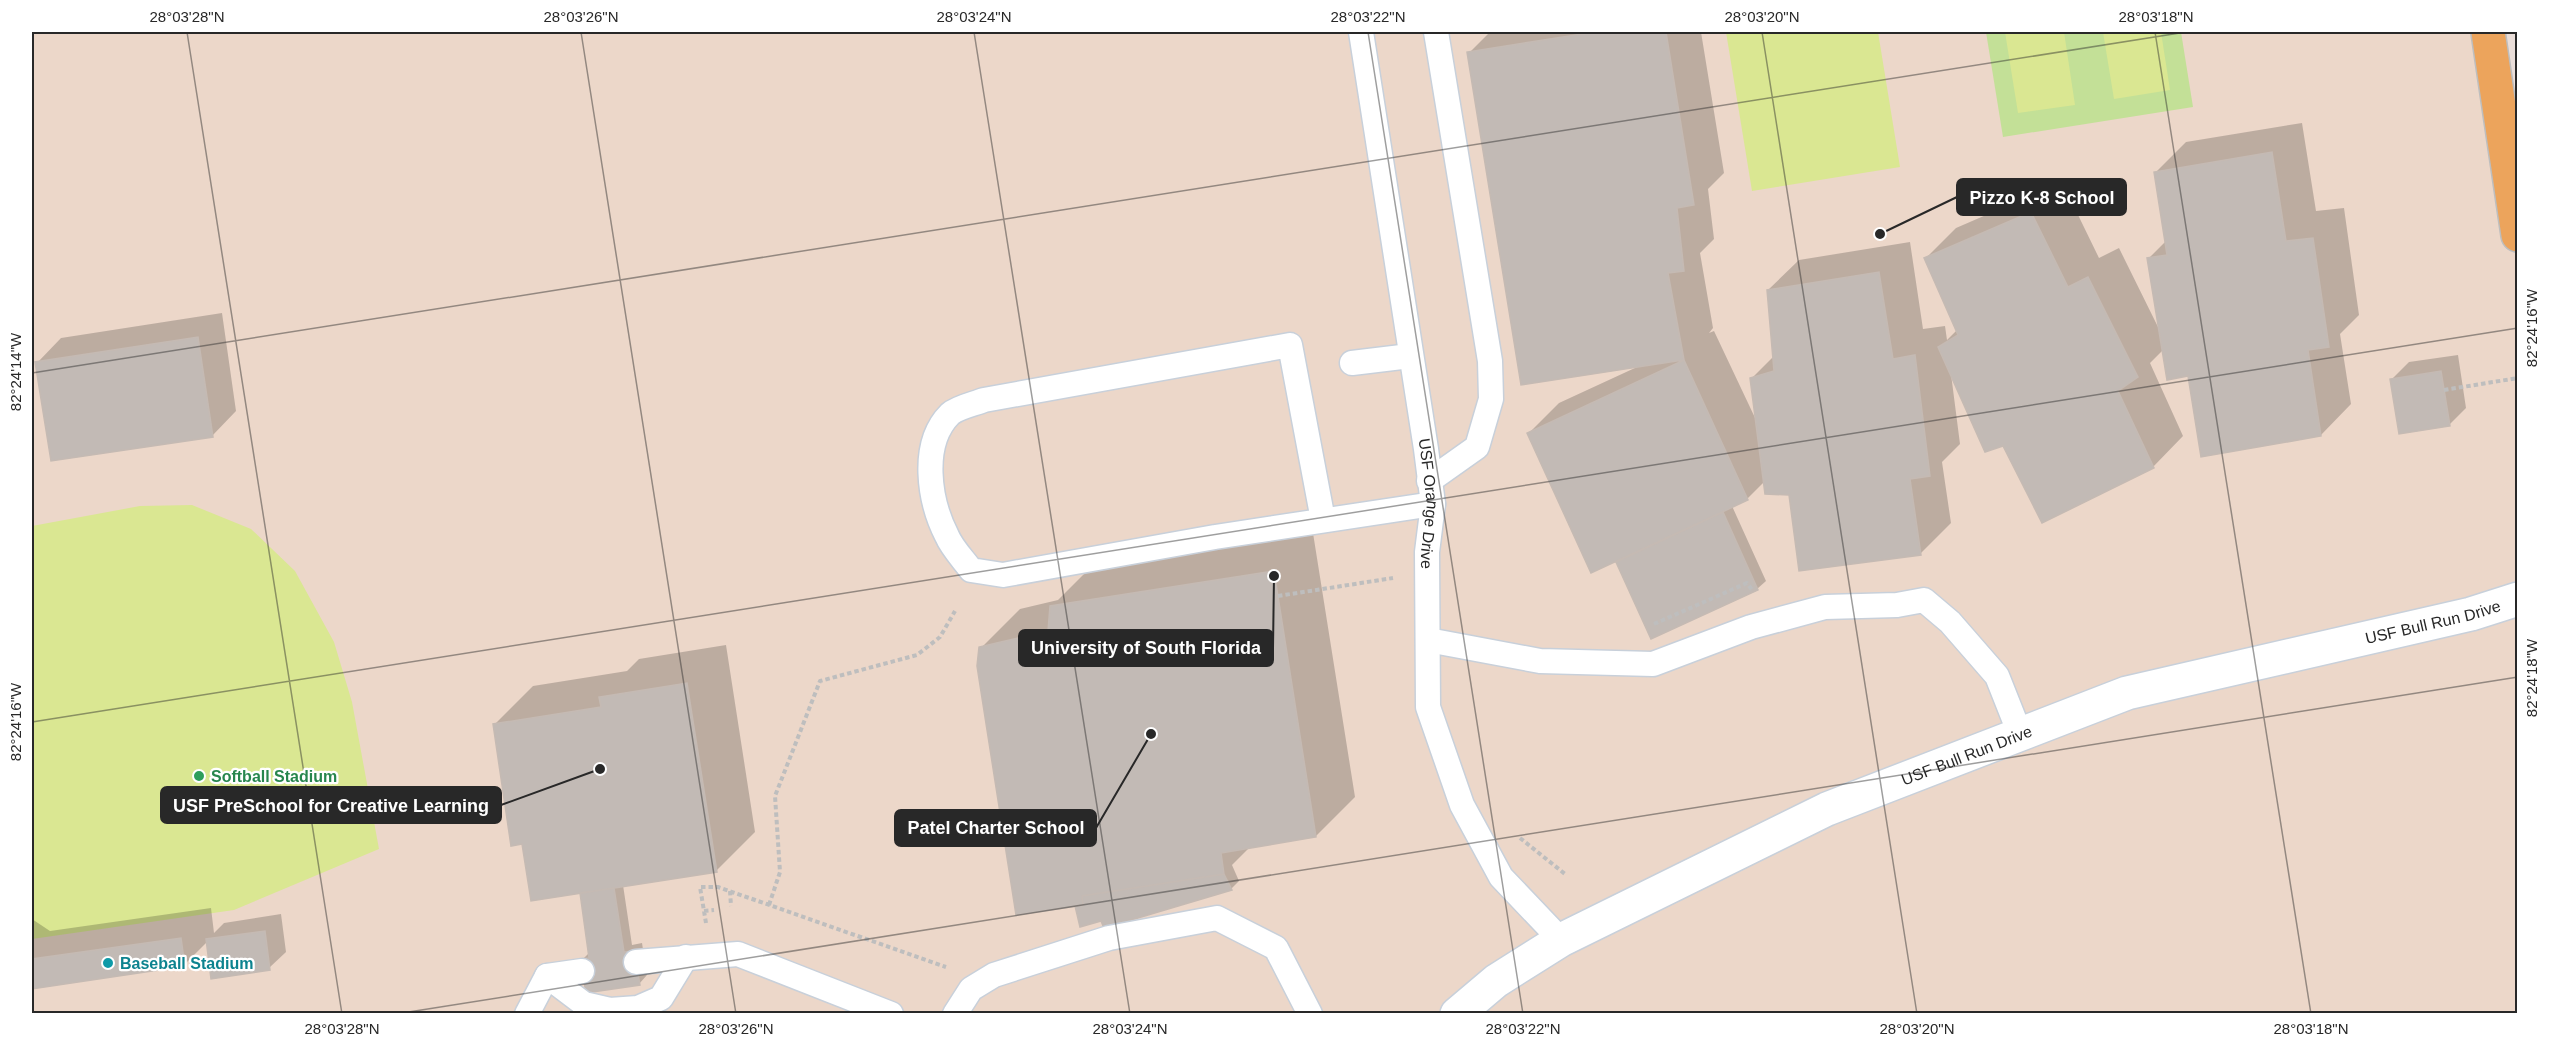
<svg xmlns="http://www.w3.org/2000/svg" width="2549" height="1045" viewBox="0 0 2549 1045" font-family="Arial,sans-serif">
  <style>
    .education { fill: #ecd7c9 }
    .green { fill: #c3e097 }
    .pitch { fill: #dae792 }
    .shadow { fill: #0003 }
    .building { fill: #c2bab5; stroke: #c5bab3; stroke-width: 1.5 }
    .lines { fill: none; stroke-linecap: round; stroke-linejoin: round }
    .lane-casing { stroke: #c8d0da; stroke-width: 27 }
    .secondary-casing { stroke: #c8d0da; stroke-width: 36 }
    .primary-casing { stroke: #bebebe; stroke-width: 36 }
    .path { stroke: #bebebe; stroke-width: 4; stroke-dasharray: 4.5 3; stroke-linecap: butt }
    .lane { stroke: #fff; stroke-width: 24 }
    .secondary { stroke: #fff; stroke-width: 33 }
    .primary { stroke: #eca45c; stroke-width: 33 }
    .ticks { fill: none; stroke: #282828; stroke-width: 1.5; stroke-opacity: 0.45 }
    .leisure-dot { fill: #2e9e5b; stroke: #fff; stroke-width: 2 }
    .culture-dot { fill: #0f9aa8; stroke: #fff; stroke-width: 2 }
    .labels { text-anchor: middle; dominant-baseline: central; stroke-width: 4.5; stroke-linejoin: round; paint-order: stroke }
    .street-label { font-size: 16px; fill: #282828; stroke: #fff }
    .leisure-label { font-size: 16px; font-weight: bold; fill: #27864d; stroke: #fff; text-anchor: start }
    .culture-label { font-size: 16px; font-weight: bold; fill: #0d838f; stroke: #fff; text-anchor: start }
    .leader { fill: none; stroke: #282828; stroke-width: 2 }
    .callout-dot { fill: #282828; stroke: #fff; stroke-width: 2 }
    .callout { fill: #282828; stroke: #282828; stroke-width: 2 }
    .callout-label { font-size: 18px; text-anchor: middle; font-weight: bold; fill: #fff }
    .neatline { fill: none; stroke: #282828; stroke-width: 2 }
    .ticks-label { font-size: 15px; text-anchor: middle; fill: #282828 }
  </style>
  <rect width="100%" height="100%" fill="#eaded9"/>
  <!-- education -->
  <path class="education" d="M 32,32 L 2501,32 L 2518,139 L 2517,1013 L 32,1013 Z"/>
  <!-- green -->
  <path class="green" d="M 1986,32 L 2181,32 L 2193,107 L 2003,137 Z"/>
  <!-- pitch -->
  <path class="pitch" d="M 1726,32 L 1878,32 L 1900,167 L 1752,191 Z
    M 2005,32 L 2064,32 L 2075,105 L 2018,113 Z
    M 2103,32 L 2161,32 L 2170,90 L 2114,99 Z
    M 192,505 L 251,529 L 295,571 L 334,642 L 352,702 L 379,849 L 234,910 L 32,939 L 32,526 L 140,506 Z"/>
  <!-- shadow -->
  <path class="shadow" d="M 1490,32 L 1701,32 L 1724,173 L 1708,189 L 1714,239 L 1700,253 L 1713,328 L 1709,333 L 1714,331 L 1757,422 L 1752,378 L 1774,356 L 1768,290 L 1799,260 L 1910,242 L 1923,329 L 1945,326 L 1947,340 L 1957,330 L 1926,258 L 1956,228 L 2062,182 L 2099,258 L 2119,248 L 2159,329 L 2149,258 L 2166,241 L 2155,173 L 2186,142 L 2302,123 L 2316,211 L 2344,208 L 2359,315 L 2340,334 L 2351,404 L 2321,435 L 2189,375 L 2163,350 L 2150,363 L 2183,436 L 2153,467 L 2003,444 L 1951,374 L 1960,444 L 1942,462 L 1951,523 L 1920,554 L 1765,481 L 1747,499 L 1732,506 L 1766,581 L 1757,589 L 1618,562 L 1623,557 L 1528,434 L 1559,403 L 1637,367 L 1469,53 Z
    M 222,313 L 236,411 L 212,436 L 37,363 L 61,338 Z
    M 2458,355 L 2466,408 L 2449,425 L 2392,379 L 2409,362 Z
    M 1313,533 L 1355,797 L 1316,836 L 1250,847 L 1232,865 L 1239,881 L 1231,889 L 1076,904 L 981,648 L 1020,609 L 1058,600 L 1091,567 Z
    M 726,645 L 755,832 L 716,871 L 623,885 L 632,945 L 642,943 L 647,975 L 639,984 L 582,960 L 590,952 L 581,892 L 523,842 L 494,725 L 533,686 L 627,671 L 639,659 Z
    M 211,908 L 214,933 L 224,923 L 281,914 L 286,952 L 269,968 L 208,941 L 184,965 L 32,988 L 32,919 L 50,931 Z"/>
  <!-- building -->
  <path class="building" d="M 1595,32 L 1666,32 L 1694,205 L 1677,208 L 1684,271 L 1668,273 L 1684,360 L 1521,385 L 1467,52 Z
    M 2272,152 L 2286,241 L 2313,238 L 2329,347 L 2308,350 L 2321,436 L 2201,457 L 2188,376 L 2167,380 L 2147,258 L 2167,255 L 2154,172 Z
    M 2031,212 L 2068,287 L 2088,277 L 2138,377 L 2118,391 L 2154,468 L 2042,523 L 2003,446 L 1985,452 L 1938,347 L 1958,335 L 1924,258 Z
    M 1879,272 L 1893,359 L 1915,355 L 1930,476 L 1910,479 L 1921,555 L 1799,571 L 1789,495 L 1765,494 L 1750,378 L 1774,371 L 1767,290 Z
    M 198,337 L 213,437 L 51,461 L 35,362 Z
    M 1684,360 L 1748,500 L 1591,573 L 1527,433 Z
    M 2441,371 L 2450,426 L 2399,434 L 2390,379 Z
    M 1723,512 L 1758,590 L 1651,639 L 1616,562 Z
    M 1274,571 L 1316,837 L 1221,853 L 1224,874 L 1082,896 L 1083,905 L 1016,915 L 977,666 L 979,647 L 1048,631 L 1050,606 Z
    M 687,683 L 717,872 L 531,901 L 522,844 L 511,846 L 493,724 L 601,707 L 599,697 Z
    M 1224,874 L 1232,890 L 1104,928 L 1101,921 L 1080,927 L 1075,906 L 1083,905 L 1082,896 Z
    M 614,888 L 624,952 L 634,951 L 640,985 L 586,993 L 580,959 L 589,958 L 580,893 Z
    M 265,931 L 270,970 L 211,979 L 206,939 Z
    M 181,938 L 185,966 L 32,989 L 32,959 Z"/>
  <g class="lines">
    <defs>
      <g id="lane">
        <path id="s1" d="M 1361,32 L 1426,449 L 1433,504 L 1427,552 L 1428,707 L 1462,805 L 1501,877 L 1561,940"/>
        <path d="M 1352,363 L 1410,356"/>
        <path d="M 1429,481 L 1477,447 L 1491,399 L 1490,361 L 1436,32"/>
        <path d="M 1323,520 L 1290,345 L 984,400 C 974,404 958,407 950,414 C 920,444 929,501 947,536 C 952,548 963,559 971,570 L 1003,575 L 1215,537 L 1433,504"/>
        <path d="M 1428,640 L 1540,661 L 1653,664 L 1751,627 L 1825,607 L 1897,605 L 1924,600 L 1950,622 L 1997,676 L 2020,734"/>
        <path d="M 636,962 L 738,954 L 891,1014"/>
        <path d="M 547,976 L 584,1004 L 610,1010 L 638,1008 L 661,998 L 686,957"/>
        <path d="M 527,1014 L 547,976 L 582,971"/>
        <path d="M 955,1014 L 971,989 L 994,975 L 1109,938 L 1217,918 L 1276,948 L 1310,1014"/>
      </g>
      <g id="secondary">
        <path id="s2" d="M 1457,1014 L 1496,981 L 1561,940 L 1827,809 L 2127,693 L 2471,614 L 2518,599"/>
      </g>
      <path id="primary" d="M 2488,32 L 2518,235"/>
    </defs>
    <!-- lane casing -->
    <use href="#lane" class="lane-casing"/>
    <!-- secondary casing -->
    <use href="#secondary" class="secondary-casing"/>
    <!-- primary casing -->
    <use href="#primary" class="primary-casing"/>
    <!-- path -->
    <path class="path" d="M 2444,390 L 2518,378
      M 1278,596 L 1393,578
      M 1654,624 L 1747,583 L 1753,591
      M 1520,838 L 1565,874
      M 730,891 L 731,906
      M 769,905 L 780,872 L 775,796 L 820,681 L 917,655 L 940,637 L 955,611
      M 704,911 L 714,910
      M 706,923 L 700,887 L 718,887 L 946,967"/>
    <!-- lane -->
    <use href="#lane" class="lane"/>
    <!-- secondary -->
    <use href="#secondary" class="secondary"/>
    <!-- primary -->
    <use href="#primary" class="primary"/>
  </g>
  <!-- ticks -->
  <path class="ticks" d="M 187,32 L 342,1014M 581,32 L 736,1014M 974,32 L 1130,1014M 1368,32 L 1523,1014M 1762,32 L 1917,1014M 2155,32 L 2311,1014M 32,373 L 2186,32M 32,722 L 2518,328M 396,1014 L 2518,677"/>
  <!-- markers -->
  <circle class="leisure-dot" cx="199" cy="776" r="6"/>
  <circle class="culture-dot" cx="108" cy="963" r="6"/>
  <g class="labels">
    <!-- street labels -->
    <g class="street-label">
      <text stroke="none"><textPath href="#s1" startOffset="477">USF Orange Drive</textPath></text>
      <text stroke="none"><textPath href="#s2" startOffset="1060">USF Bull Run Drive</textPath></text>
      <text stroke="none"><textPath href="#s2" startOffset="574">USF Bull Run Drive</textPath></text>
    </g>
    <!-- leisure labels -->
    <g class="leisure-label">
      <text x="211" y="776">Softball Stadium</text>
    </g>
    <!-- culture labels -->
    <g class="culture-label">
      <text x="120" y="963">Baseball Stadium</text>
    </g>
  </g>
  <!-- callouts -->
  <path class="leader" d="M1880 234L1957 197M1274 576L1273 648M600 769L501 805M1151 734L1096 828"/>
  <g class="callout-dot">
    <circle cx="1880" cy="234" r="6"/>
    <circle cx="1274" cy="576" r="6"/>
    <circle cx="600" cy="769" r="6"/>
    <circle cx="1151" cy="734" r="6"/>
  </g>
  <g class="callout">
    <rect x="1957" y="179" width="169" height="36" rx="6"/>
    <rect x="1019" y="630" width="254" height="36" rx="6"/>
    <rect x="161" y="787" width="340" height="36" rx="6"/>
    <rect x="895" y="810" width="201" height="36" rx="6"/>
  </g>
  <g class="callout-label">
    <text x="2042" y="204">Pizzo K-8 School</text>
    <text x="1146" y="654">University of South Florida</text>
    <text x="331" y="812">USF PreSchool for Creative Learning</text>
    <text x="996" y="834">Patel Charter School</text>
  </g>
  <!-- border -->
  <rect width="2549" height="1045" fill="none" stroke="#ffffff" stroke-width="66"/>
  <rect x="33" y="33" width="2483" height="979" class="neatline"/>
  <g class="ticks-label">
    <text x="187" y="22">28°03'28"N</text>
    <text x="581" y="22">28°03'26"N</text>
    <text x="974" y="22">28°03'24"N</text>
    <text x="1368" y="22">28°03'22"N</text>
    <text x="1762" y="22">28°03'20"N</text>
    <text x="2156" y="22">28°03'18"N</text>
    <text transform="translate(2532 328) rotate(-90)" y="5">82°24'16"W</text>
    <text transform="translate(16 372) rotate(-90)" y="5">82°24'14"W</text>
    <text transform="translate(2532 678) rotate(-90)" y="5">82°24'18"W</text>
    <text transform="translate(16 722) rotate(-90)" y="5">82°24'16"W</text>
    <text x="342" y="1034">28°03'28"N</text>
    <text x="736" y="1034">28°03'26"N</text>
    <text x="1130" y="1034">28°03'24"N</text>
    <text x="1523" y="1034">28°03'22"N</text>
    <text x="1917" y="1034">28°03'20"N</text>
    <text x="2311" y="1034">28°03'18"N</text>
  </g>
</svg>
